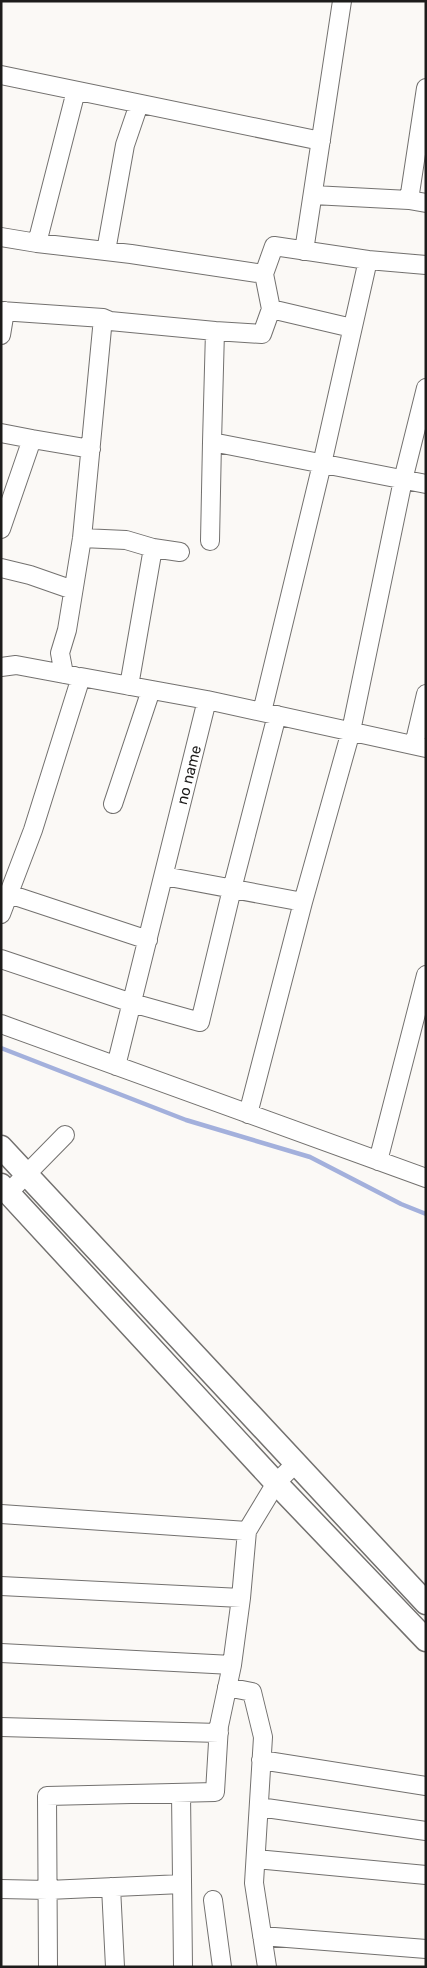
<svg xmlns="http://www.w3.org/2000/svg" width="427" height="1968" viewBox="0 0 427 1968" font-family="Rubik,sans-serif">
  <style>
    .lines { fill: none; stroke-linecap: round; stroke-linejoin: round }
    .stream { stroke: #a3b0dc; stroke-width: 4.5 }
    .minor-casing { stroke: #73716f; stroke-width: 20 }
    .major-casing { stroke: #73716f; stroke-width: 25 }
    .minor { stroke: #fff; stroke-width: 18 }
    .major { stroke: #fff; stroke-width: 22 }
    .labels { text-anchor: middle; dominant-baseline: central; stroke-width: 4.5; stroke-linejoin: round; paint-order: stroke }
    .street-label { font-size: 15px; fill: #1d1c1b; stroke: #fff }
  </style>
  <rect width="100%" height="100%" fill="#fbf9f6"/>
  <g class="lines">
    <!-- stream -->
    <path class="stream" d="M 1,1048 L 186,1120 L 310,1157 L 401,1204 L 426,1214"/>
    <defs>
      <path id="minor" d="M 1,75 L 321,141
        M 313,195 L 409,200 L 426,88
        M 409,200 L 426,203
        M 1,237 L 37,243 L 131,254 L 264,274 L 274,246 L 368,260
        M 37,243 L 76,91
        M 106,251 L 125,145 L 139,104
        M 304,251 L 342,1
        M 271,309 L 352,328
        M 1,311 L 103,318
        M 1,335 L 5,311
        M 1,433 L 32,439
        M 212,442 L 215,331 L 262,334 L 271,309 L 264,274
        M 1,529 L 32,439 L 91,449
        M 82,538 L 126,540 L 153,548 L 180,552
        M 210,541 L 212,442 L 426,484
        M 1,568 L 30,575 L 73,590
        M 1,667 L 16,665 L 75,676
        M 64,674 L 60,653 L 67,630 L 82,538 L 103,318 L 110,321 L 215,331
        M 129,686 L 153,548
        M 262,712 L 322,464 L 368,260 L 426,265
        M 414,745 L 426,694
        M 113,804 L 151,690
        M 164,876 L 303,902
        M 9,894 L 148,940
        M 1,914 L 33,830 L 81,677 L 207,700
        M 1,959 L 132,1003 L 200,1022 L 232,889 L 277,715
        M 1,1024 L 426,1178
        M 116,1066 L 207,700 L 426,748
        M 248,1114 L 303,902 L 351,731 L 403,480 L 426,388
        M 378,1161 L 426,975
        M 8,1193 L 65,1135
        M 1,1514 L 247,1531 L 276,1483 L 295,1464
        M 1,1586 L 241,1598 L 247,1531
        M 1,1653 L 232,1665
        M 227,1687 L 252,1692 L 263,1737 L 254,1883 L 267,1967
        M 1,1727 L 219,1733
        M 261,1760 L 426,1786
        M 181,1793 L 183,1967
        M 259,1807 L 426,1831
        M 256,1859 L 426,1875
        M 111,1887 L 115,1967
        M 1,1889 L 48,1890 L 182,1884
        M 213,1900 L 222,1967
        M 262,1936 L 426,1949
        M 48,1967 L 47,1796 L 215,1792 L 219,1726 L 232,1665 L 241,1598"/>
      <path id="major" d="M 1,1147 L 426,1603
        M 1,1185 L 276,1483 L 426,1640"/>
    </defs>
    <!-- minor casing -->
    <use href="#minor" class="minor-casing"/>
    <!-- major casing -->
    <use href="#major" class="major-casing"/>
    <!-- minor -->
    <use href="#minor" class="minor"/>
    <!-- major -->
    <use href="#major" class="major"/>
  </g>
  <g class="labels">
    <!-- street labels -->
    <g class="street-label">
      <text transform="translate(189 775) rotate(-76)">no name</text>
    </g>
  </g>
  <!-- border -->
  <rect width="427" height="1968" fill="none" stroke="#1d1c1b" stroke-width="5"/>
</svg>
